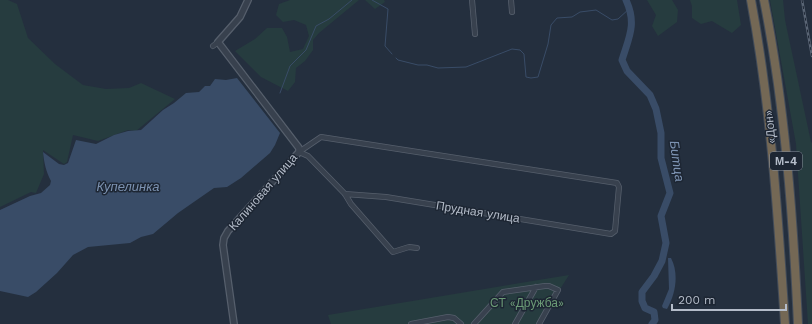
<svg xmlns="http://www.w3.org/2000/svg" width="812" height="324" viewBox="0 0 812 324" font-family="'Work Sans',sans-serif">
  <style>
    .green { fill: #263c3f }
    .water { fill: #394c67 }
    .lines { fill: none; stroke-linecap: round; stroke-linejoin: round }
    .stream { stroke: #394c67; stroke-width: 1 }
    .river { stroke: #394c67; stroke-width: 7 }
    .minor-casing { stroke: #565f6c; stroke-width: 6 }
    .tertiary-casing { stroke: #565f6c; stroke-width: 8 }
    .motorway-casing { stroke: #434c59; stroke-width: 10 }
    .minor { stroke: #38414e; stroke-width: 4.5 }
    .tertiary { stroke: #38414e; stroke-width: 5.5 }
    .motorway { stroke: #746855; stroke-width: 8 }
    .rail-casing { stroke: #5a6575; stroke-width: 2.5 }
    .rail { stroke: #1d2633; stroke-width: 1; stroke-dasharray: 3; stroke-linecap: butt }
    .labels { text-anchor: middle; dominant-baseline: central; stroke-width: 3; stroke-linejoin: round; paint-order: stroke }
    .shield { fill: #1d2633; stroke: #878f9c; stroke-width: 1 }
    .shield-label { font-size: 11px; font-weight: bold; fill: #b4bcc9 }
    .street-label { font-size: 12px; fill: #b4bcc9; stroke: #1d2633 }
    .park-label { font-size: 12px; fill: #6b9a76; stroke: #1d2633 }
    .water-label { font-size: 13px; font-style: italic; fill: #7c92b1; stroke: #1d2633 }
  </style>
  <rect width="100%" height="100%" fill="#242f3e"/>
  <!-- green -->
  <path class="green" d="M 0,0 L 8,0 L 17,4 L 28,38 L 55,64 L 83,85 L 106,89 L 129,88 L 141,83 L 175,99 L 136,131 L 128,130 L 98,141 L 73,135 L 67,162 L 64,164 L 43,150 L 44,174 L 36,193 L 31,192 L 0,207 Z
    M 290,0 L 359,0 L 319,33 L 313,40 L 313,50 L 305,61 L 296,68 L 295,82 L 288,91 L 261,77 L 235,51 L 255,39 L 267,28 L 282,28 L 287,37 L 290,52 L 303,49 L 309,36 L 306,25 L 294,20 L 283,22 L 276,15 L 279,4 Z
    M 365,0 L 384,0 L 385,2 L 375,9 Z
    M 647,0 L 672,0 L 678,10 L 677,22 L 658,36 L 652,26 L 656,15 Z
    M 690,0 L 737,0 L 741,25 L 732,33 L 712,21 L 701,24 L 692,18 L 692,6 Z
    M 770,0 L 783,0 L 785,20 L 811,142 L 812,143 L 812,324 L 808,324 L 796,144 Z
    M 569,275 L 538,324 L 331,324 L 328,315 Z"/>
  <!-- water -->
  <path class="water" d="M 237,78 L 280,133 L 275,145 L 270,153 L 241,178 L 227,187 L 214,188 L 178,213 L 153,234 L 141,237 L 130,243 L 88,247 L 73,255 L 57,273 L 36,292 L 28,297 L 0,291 L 0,210 L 30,196 L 41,193 L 50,185 L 51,181 C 46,172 44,162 43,152 L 59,164 L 64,165 L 68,163 L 76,140 L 96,144 L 114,135 L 128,131 L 141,130 L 163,110 L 174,103 L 186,93 L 199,92 L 205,86 L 210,86 L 215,79 L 226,80 Z
    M 668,258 L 671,258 C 679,273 676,294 667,309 L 663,308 L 662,306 L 669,289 Z"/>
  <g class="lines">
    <!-- stream -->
    <path class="stream" d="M 372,0 L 388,9 L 385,46 L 392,54
      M 396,58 L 398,60 L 418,65 L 427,65 L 438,68 L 466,67 L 512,49 L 520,50 L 524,54 L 526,77 L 531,78 L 538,77 L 548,44 L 551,25 L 557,18 L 572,17 L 580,12 L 596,10 L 612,20 L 618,19 L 630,8
      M 280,93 L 290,66 L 306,50 L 316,26 L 329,19 L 352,0"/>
    <!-- river -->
    <path class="river" d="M 626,0 C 637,24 629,37 622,60 L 627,71 L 650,95 L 656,109 L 661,133 L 661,158 L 670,193 L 661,216 L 666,243 L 662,261 L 654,276 L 642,292 L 642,301 L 645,308 L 654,312 L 655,320 L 652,324"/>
    <defs>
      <path id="minor" d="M 472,0 L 475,34
        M 511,0 L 512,12
        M 213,46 L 218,42
        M 299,152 L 321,137 L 617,183 L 619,187 L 615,231 L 611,234 L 386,197 L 345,194
        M 299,152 L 308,156 L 345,194 L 351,204 L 393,252 L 409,247 L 417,248
        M 411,324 L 448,317 L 454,318 L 461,324
        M 474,324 L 503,292 L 545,286 L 549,286 L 558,290 L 539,324
        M 515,324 L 536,287"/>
      <path id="tertiary" d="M 234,324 L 223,245 L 224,238 L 228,231 L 291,161 L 299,152 L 299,148 L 218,42 L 240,17 L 248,0"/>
      <path id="motorway" d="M 751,0 C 771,107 778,216 785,324
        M 764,0 C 785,106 793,216 798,324"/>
    </defs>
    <!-- minor casing -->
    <use href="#minor" class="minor-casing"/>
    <!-- tertiary casing -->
    <use href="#tertiary" class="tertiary-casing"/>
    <!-- motorway casing -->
    <use href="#motorway" class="motorway-casing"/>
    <!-- minor -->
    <use href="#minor" class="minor"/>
    <!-- tertiary -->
    <use href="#tertiary" class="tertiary"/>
    <!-- motorway -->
    <use href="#motorway" class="motorway"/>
    <defs>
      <path id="rail" d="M 802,0 L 812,56"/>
    </defs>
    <!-- rail casing -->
    <use href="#rail" class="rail-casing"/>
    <!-- rail -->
    <use href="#rail" class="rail"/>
  </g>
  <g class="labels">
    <!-- shield labels -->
    <rect class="shield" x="770" y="152" width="32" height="18" rx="3"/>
    <g class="shield-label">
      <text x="786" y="161">М-4</text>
    </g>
    <!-- street labels -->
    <g class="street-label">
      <text transform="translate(770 127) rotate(-96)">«Дон»</text>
      <text transform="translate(263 192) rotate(-49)">Калиновая улица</text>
      <text transform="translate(478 212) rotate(9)">Прудная улица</text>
    </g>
    <!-- park labels -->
    <g class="park-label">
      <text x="527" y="303">СТ «Дружба»</text>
    </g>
    <!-- water labels -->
    <g class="water-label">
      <text transform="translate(677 161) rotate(82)">Битца</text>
      <text x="128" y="186">Купелинка</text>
    </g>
  </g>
  <!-- scale -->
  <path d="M672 304v6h114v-6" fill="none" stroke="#b4bcc9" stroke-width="2"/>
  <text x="678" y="304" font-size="12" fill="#b4bcc9" stroke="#1d2633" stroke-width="3" paint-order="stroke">200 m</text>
</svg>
